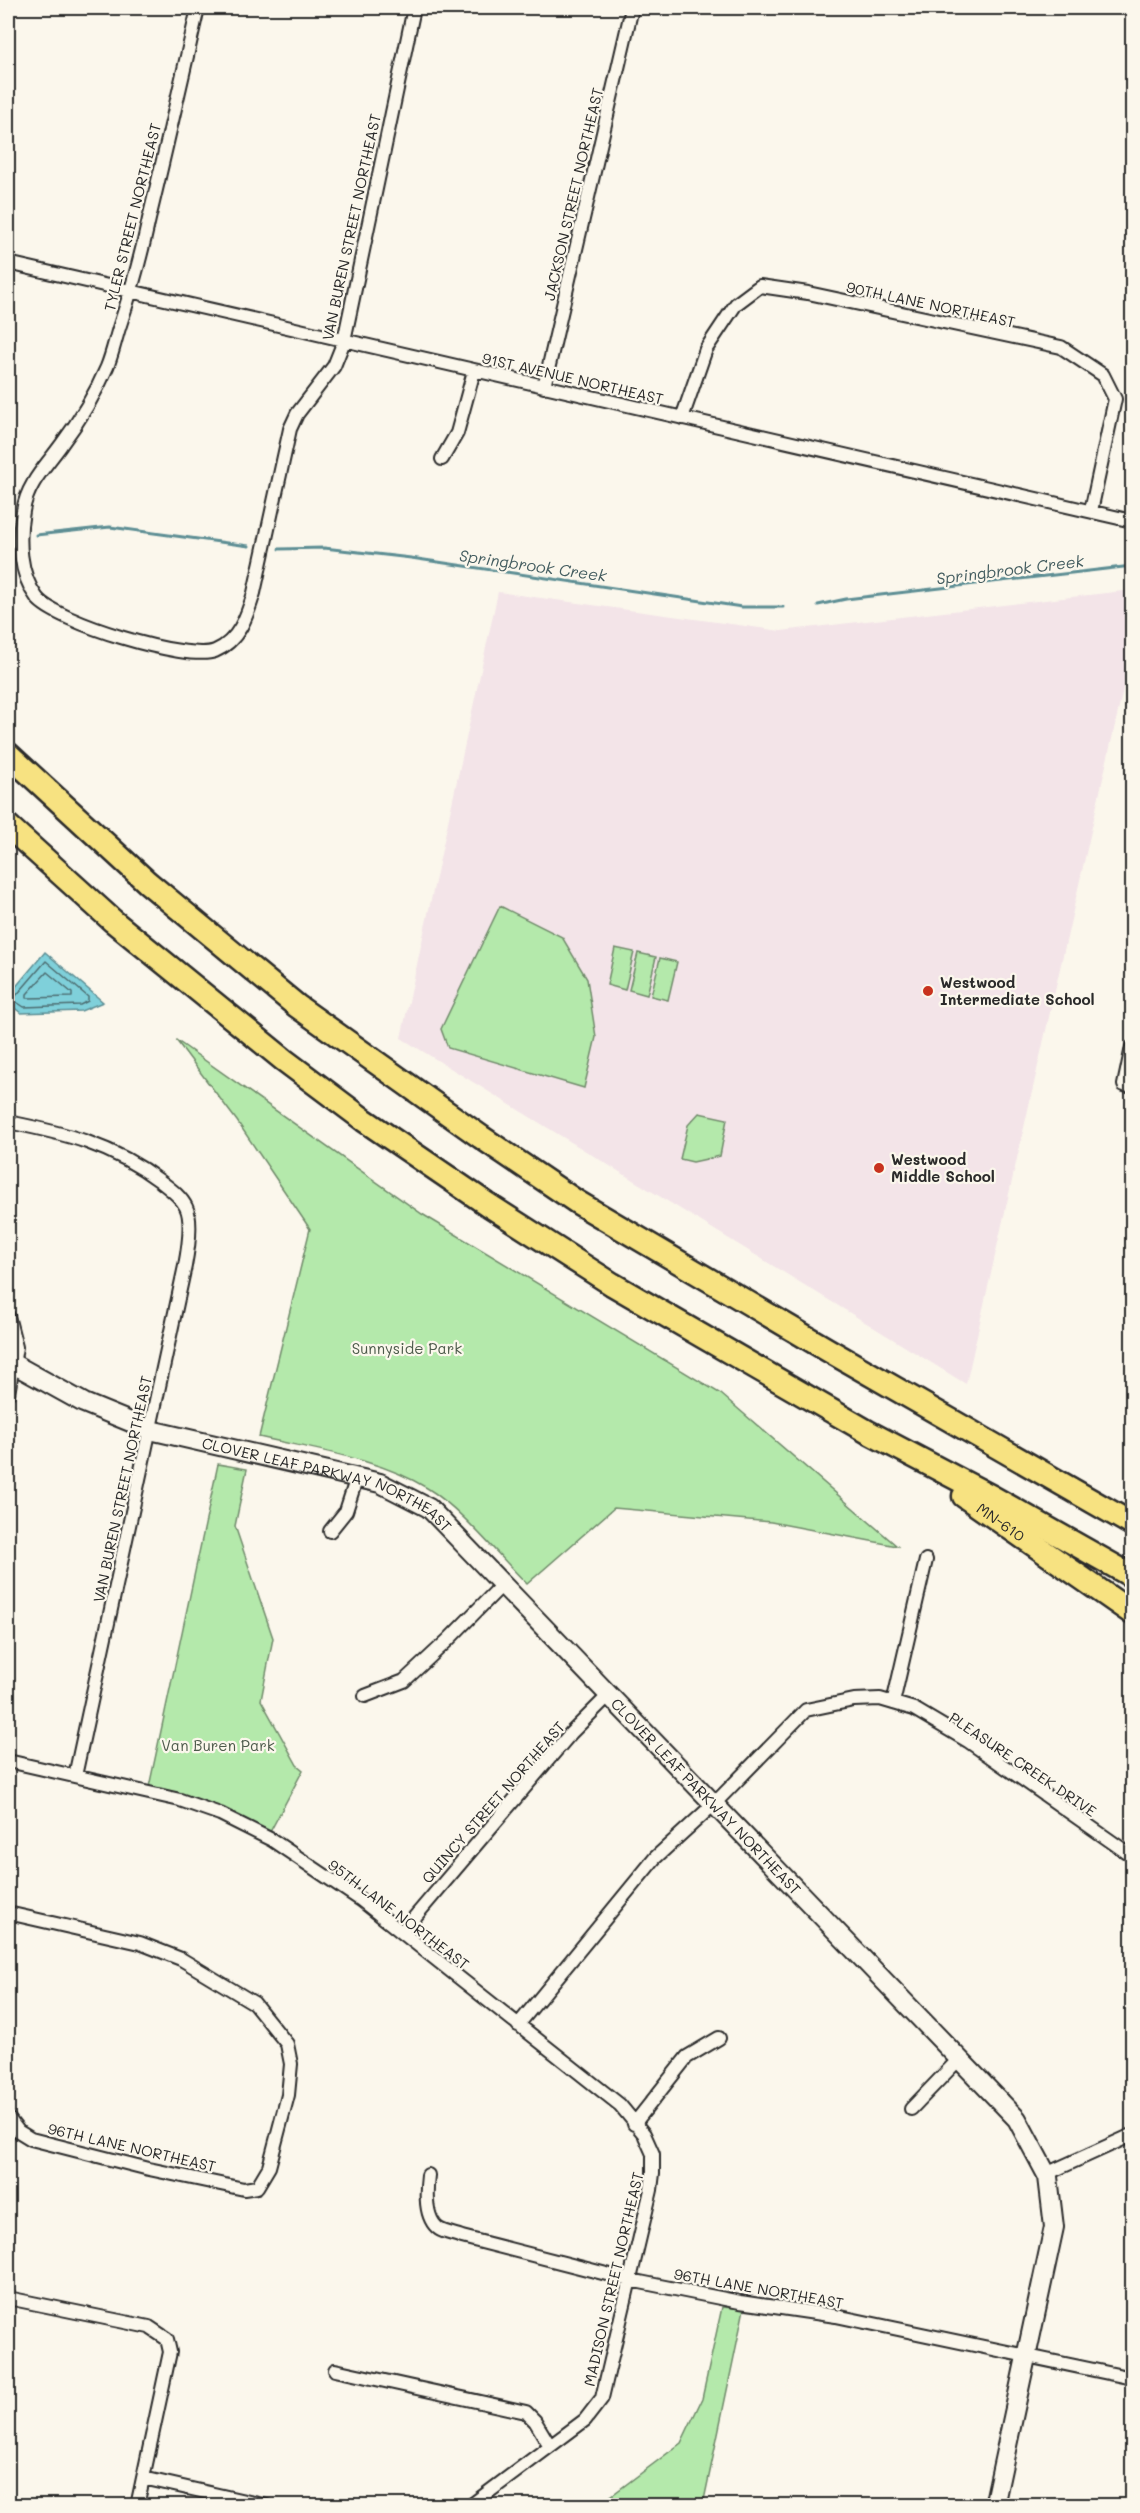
<svg xmlns="http://www.w3.org/2000/svg" width="1140" height="2513" viewBox="0 0 1140 2513" font-family="Mali,sans-serif">
  <style>
    .built { fill: #f3e4e8 }
    .green { fill: #b4e9ab; stroke: #708a6b; stroke-width: 1.5 }
    .water { fill: #7fd0da; stroke: #5d8e94; stroke-width: 1.5 }
    .lines { fill: none; stroke-linecap: round; stroke-linejoin: round }
    .shore { stroke: #4d6d71; stroke-width: 1.5 }
    .stream { stroke: #5d8e94; stroke-width: 3 }
    .street-casing { stroke: #2b2b2b; stroke-width: 16 }
    .secondary-casing { stroke: #2b2b2b; stroke-width: 22 }
    .highway-casing { stroke: #2b2b2b; stroke-width: 27 }
    .street { stroke: #fbf7ec; stroke-width: 12 }
    .secondary { stroke: #fbf7ec; stroke-width: 18 }
    .highway { stroke: #f7e281; stroke-width: 22 }
    .poi-dot { fill: #c8321e; stroke: #fbf7ec; stroke-width: 2 }
    .labels { text-anchor: middle; dominant-baseline: central; stroke-width: 4.5; stroke-linejoin: round; paint-order: stroke }
    .street-label { font-size: 15px; fill: #2b2b2b; stroke: #fbf7ec }
    .poi-label { font-size: 15px; font-weight: bold; fill: #2b2b2b; stroke: #fbf7ec; text-anchor: start }
    .park-label { font-size: 15px; fill: #4d5a4b; stroke: #fbf7ec }
    .water-label { font-size: 16px; font-style: italic; fill: #445d60; stroke: #fbf7ec }
  </style>
  <rect width="100%" height="100%" fill="#fbf7ec"/>
  <filter id="ink" filterUnits="userSpaceOnUse"><feTurbulence type="fractalNoise" baseFrequency=".0167" numOctaves="2"/><feDisplacementMap in="SourceGraphic" scale="12" xChannelSelector="R" yChannelSelector="G"/><feConvolveMatrix kernelMatrix="1 2 1 2 8 2 1 2 1" color-interpolation-filters="sRGB"/></filter>
  <g filter="url(#ink)">
    <!-- built -->
    <path class="built" d="M 1132,590 L 1132,650 L 966,1384 L 401,1038 L 498,592 L 781,631 Z"/>
    <!-- green -->
    <path class="green" d="M 500,906 L 562,937 L 587,979 L 596,1037 L 584,1088 L 448,1048 L 441,1029 Z
      M 615,948 L 634,952 L 625,990 L 607,985 Z
      M 638,953 L 656,957 L 647,995 L 629,990 Z
      M 660,958 L 677,962 L 668,1000 L 651,996 Z
      M 176,1040 L 422,1214 L 721,1394 L 897,1546 L 771,1522 L 614,1508 L 527,1584 C 499,1556 459,1507 427,1488 C 378,1458 315,1450 259,1437 L 310,1229 L 237,1121 Z
      M 699,1113 L 727,1119 L 720,1156 L 693,1162 L 680,1159 L 688,1125 Z
      M 218,1464 L 247,1469 L 235,1526 L 273,1638 L 261,1700 L 297,1765 L 303,1770 L 270,1832 C 231,1811 192,1799 149,1787 Z
      M 722,2307 L 744,2309 L 703,2505 L 599,2505 L 681,2443 L 702,2399 Z"/>
    <!-- water -->
    <path class="water" d="M 45,952 L 103,1002 L 81,1011 L 21,1013 L 8,1003 L 8,996 Z"/>
    <g class="lines">
      <!-- shore -->
      <path class="shore" d="M 46,961 L 88,997 L 88,1001 L 80,1005 L 24,1007 L 15,1001 L 15,997 Z
        M 47,972 L 72,993 L 72,997 L 27,998 L 27,994 Z"/>
      <!-- stream -->
      <path class="stream" d="M 36,535 L 110,527 L 249,546
        M 279,549 L 324,548 L 411,558 L 742,607 L 783,607
        M 818,605 L 846,599 L 1132,566"/>
      <defs>
        <path id="street" d="M 198,8 C 182,78 166,149 149,219 C 141,257 131,292 119,328 C 115,341 112,355 107,367 C 95,395 79,421 61,445 C 46,466 27,484 23,511 C 18,539 19,574 37,598 C 56,622 187,662 215,651 C 239,641 247,616 254,593 L 290,429 L 297,414 L 334,366 L 344,341 L 414,8
          M 8,263 L 1132,521
          M 544,387 L 632,8
          M 682,418 L 706,349 L 736,304 L 760,286 L 808,293 L 1061,347 L 1103,375 L 1115,399 L 1091,511
          M 442,459 L 457,433 L 474,371
          M 1132,1047 L 1124,1085 L 1132,1087
          M 8,1122 C 64,1133 113,1145 160,1181 C 169,1188 181,1196 186,1207 C 193,1221 188,1250 185,1266 L 75,1776
          M 8,1394 L 16,1347 L 8,1316
          M 330,1531 L 346,1511 L 357,1477
          M 365,1696 L 404,1681 L 448,1640 L 503,1584
          M 893,1703 L 926,1560
          M 8,1761 L 180,1800 L 220,1814 L 272,1840 L 361,1900 L 620,2105 L 644,2134 L 653,2154 L 653,2173 L 651,2190 L 602,2398 L 585,2420 L 470,2506
          M 8,1913 L 140,1943 L 181,1959 L 254,2003 L 287,2044 L 291,2064 L 288,2095 L 269,2167 L 257,2187 L 244,2189 L 149,2169 L 31,2139 L 18,2131 L 8,2118
          M 402,1932 L 571,1733 L 610,1694
          M 518,2025 L 655,1858 L 715,1803 L 806,1710 L 854,1700 L 880,1699 L 914,1709 L 968,1741 L 1132,1856
          M 911,2109 L 959,2059
          M 634,2124 L 687,2057 L 719,2038
          M 1046,2174 L 1132,2135
          M 428,2175 C 426,2192 424,2218 439,2229 C 445,2233 455,2234 462,2237 L 630,2280 L 740,2302 L 836,2316 L 1132,2378
          M 8,2298 L 149,2327 L 167,2339 L 170,2352 L 137,2506
          M 335,2370 L 526,2412 L 535,2421 L 550,2446
          M 143,2478 L 267,2506"/>
        <g id="secondary">
          <path id="s1" d="M 8,1361 L 84,1403 L 150,1430 L 380,1483 L 429,1508 L 1017,2119 L 1048,2177 L 1054,2227 L 994,2506"/>
        </g>
        <g id="highway">
          <path d="M 8,754 L 147,882 L 297,1006 L 481,1137 L 577,1202 L 828,1350 L 1132,1524"/>
          <path d="M 8,826 L 113,921 L 284,1060 L 364,1120 L 487,1204 L 612,1284 L 868,1432 L 992,1497 L 1132,1576"/>
          <path id="s2" d="M 964,1496 L 1132,1613"/>
        </g>
      </defs>
      <!-- street casing -->
      <use href="#street" class="street-casing"/>
      <!-- secondary casing -->
      <use href="#secondary" class="secondary-casing"/>
      <!-- highway casing -->
      <use href="#highway" class="highway-casing"/>
      <!-- street -->
      <use href="#street" class="street"/>
      <!-- secondary -->
      <use href="#secondary" class="secondary"/>
      <!-- highway -->
      <use href="#highway" class="highway"/>
    </g>
  </g>
  <!-- markers -->
  <g class="poi-dot">
    <circle cx="928" cy="991" r="6"/>
    <circle cx="879" cy="1168" r="6"/>
  </g>
  <g class="labels">
    <!-- street labels -->
    <g class="street-label">
      <text transform="translate(573 194) rotate(-77)">JACKSON STREET NORTHEAST</text>
      <text transform="translate(132 217) rotate(-76)">TYLER STREET NORTHEAST</text>
      <text transform="translate(351 227) rotate(-78)">VAN BUREN STREET NORTHEAST</text>
      <text transform="translate(931 304) rotate(12)">90TH LANE NORTHEAST</text>
      <text transform="translate(573 378) rotate(13)">91ST AVENUE NORTHEAST</text>
      <text stroke="none"><textPath href="#s1" startOffset="345">CLOVER LEAF PARKWAY NORTHEAST</textPath></text>
      <text transform="translate(122 1489) rotate(-78)">VAN BUREN STREET NORTHEAST</text>
      <text stroke="none"><textPath href="#s2" startOffset="45">MN-610</textPath></text>
      <text transform="translate(1023 1764) rotate(34)">PLEASURE CREEK DRIVE</text>
      <text stroke="none"><textPath href="#s1" startOffset="849">CLOVER LEAF PARKWAY NORTHEAST</textPath></text>
      <text transform="translate(493 1802) rotate(-49)">QUINCY STREET NORTHEAST</text>
      <text transform="translate(399 1914) rotate(37)">95TH LANE NORTHEAST</text>
      <text transform="translate(132 2147) rotate(13)">96TH LANE NORTHEAST</text>
      <text transform="translate(613 2279) rotate(-77)">MADISON STREET NORTHEAST</text>
      <text transform="translate(759 2288) rotate(10)">96TH LANE NORTHEAST</text>
    </g>
    <!-- poi labels -->
    <g class="poi-label">
      <text x="940" y="982">Westwood<tspan x="940" dy="17">Intermediate School</tspan></text>
      <text x="891" y="1159">Westwood<tspan x="891" dy="17">Middle School</tspan></text>
    </g>
    <!-- park labels -->
    <g class="park-label">
      <text x="407" y="1348">Sunnyside Park</text>
      <text x="218" y="1745">Van Buren Park</text>
    </g>
    <!-- water labels -->
    <g class="water-label">
      <text transform="translate(533 565) rotate(8)">Springbrook Creek</text>
      <text transform="translate(1010 569) rotate(-7)">Springbrook Creek</text>
    </g>
  </g>
  <!-- margin -->
  <rect width="1140" height="2513" fill="none" stroke="#fbf7ec" stroke-width="30"/>
  <rect x="15" y="15" width="1110" height="2483" fill="none" stroke="#2b2b2b" stroke-width="2" filter="url(#ink)"/>
</svg>
